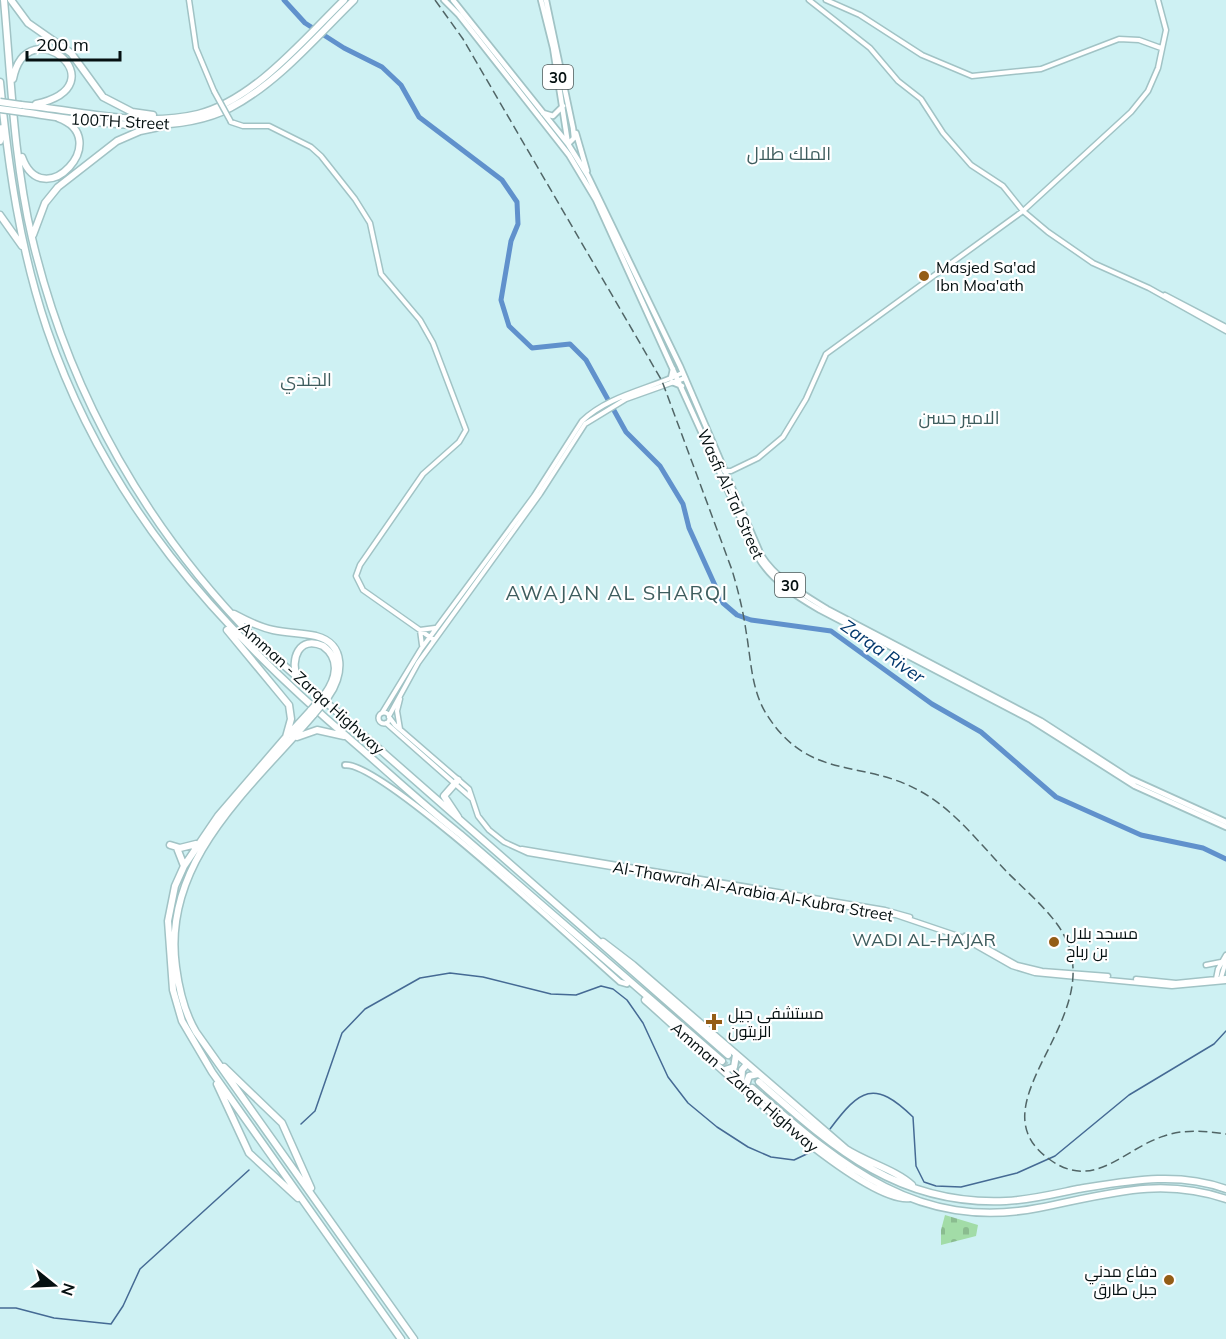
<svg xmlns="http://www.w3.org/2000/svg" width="1226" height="1339" viewBox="0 0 1226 1339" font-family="Mulish,Cairo,sans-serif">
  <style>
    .cemetery { fill: url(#cemetery-stones) }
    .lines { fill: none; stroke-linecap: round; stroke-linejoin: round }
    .stream { stroke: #456a94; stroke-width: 1.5 }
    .river { stroke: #6091cc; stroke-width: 5 }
    .highway-tunnel { stroke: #b0cfd1; stroke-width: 6; stroke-dasharray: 6 3; stroke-linecap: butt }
    .secondary-casing { stroke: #a1c3c5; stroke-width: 7 }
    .primary-casing { stroke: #a1c3c5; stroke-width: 8 }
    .highway-casing { stroke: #a1c3c5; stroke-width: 9 }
    .secondary { stroke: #fff; stroke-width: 4 }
    .primary { stroke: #fff; stroke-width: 4.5 }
    .highway { stroke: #fff; stroke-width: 6 }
    .rail { stroke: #516566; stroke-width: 1.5; stroke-dasharray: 9 4.5; stroke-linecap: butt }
    .secondary-bridge-casing { stroke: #a1c3c5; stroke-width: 7; stroke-linecap: butt }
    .highway-bridge-casing { stroke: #a1c3c5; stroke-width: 9; stroke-linecap: butt }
    .secondary-bridge { stroke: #fff; stroke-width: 4 }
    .highway-bridge { stroke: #fff; stroke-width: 6 }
    .poi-dot { fill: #945d16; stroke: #fff; stroke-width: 2 }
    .labels { text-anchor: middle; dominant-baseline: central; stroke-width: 4.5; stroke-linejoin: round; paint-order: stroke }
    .shield { fill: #fff; stroke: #505858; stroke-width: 1.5 }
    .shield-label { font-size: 15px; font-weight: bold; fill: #051011 }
    .street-label { font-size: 16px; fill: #051011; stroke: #fff }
    .poi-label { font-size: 16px; fill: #051011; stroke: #fff; text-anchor: start }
    .neighbourhood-label { font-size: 18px; fill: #3e5d5e; stroke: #fff }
    .water-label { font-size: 18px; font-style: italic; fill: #00376c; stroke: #fff }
    .quarter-label { font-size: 20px; letter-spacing: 1.5px; fill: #3e5d5e; stroke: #fff }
  </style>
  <defs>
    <pattern id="cemetery-stones" width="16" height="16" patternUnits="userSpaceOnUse" patternTransform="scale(1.5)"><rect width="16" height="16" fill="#a2dca7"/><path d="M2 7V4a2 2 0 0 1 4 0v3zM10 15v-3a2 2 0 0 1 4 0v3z" fill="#8abc8f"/></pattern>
  </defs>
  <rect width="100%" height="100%" fill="#cef1f3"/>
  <!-- cemetery -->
  <path class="cemetery" d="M 945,1215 L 978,1225 L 976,1236 L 941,1245 L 941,1230 Z"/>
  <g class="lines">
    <!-- stream -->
    <path class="stream" d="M 301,1124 L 315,1111 L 342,1033 L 365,1009 L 420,978 L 450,973 L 483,977 L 551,994 L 576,995 L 601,986 L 613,989 L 627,1000 L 643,1023 L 668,1077 L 688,1103 L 717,1127 L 748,1147 L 771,1157 L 794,1160 L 811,1152
      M 830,1129 C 860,1089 874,1079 913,1117 L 916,1166 L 924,1182 L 936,1186 L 961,1187 L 1017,1173 L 1055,1156 L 1129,1095 L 1214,1044 L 1226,1031
      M 0,1308 L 16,1308 L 54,1318 L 111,1324 L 123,1306 L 140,1269 L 249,1170"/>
    <!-- river -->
    <path class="river" d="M 284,0 L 305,23 L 344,48 L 382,67 L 401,85 L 419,117 L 502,180 L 517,202 L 518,224 L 511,241 L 501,300 L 509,326 L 532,348 L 570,344 L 586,360 L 626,432 L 660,466 L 683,504 L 689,528 L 723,603 L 737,615 L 751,620 L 831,631 L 932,704 L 981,732 L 1056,797 L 1141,835 L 1203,848 L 1226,859"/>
    <!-- highway-tunnel -->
    <path class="highway-tunnel" d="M 728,1055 L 759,1082
      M 722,1061 L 744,1080"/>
    <defs>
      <path id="secondary" d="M 189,0 L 196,48 L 214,91
        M 809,0 L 870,48 L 898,81 L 921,99 L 943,133 L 971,165 L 1003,186 L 1023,211 L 1048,232 L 1093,263 L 1149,288 L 1226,331
        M 826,0 L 860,15 L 922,55 L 972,76 L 1041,69 L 1119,39 L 1139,40 L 1161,48
        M 231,122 L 243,126 L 269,126 L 311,147 L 321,156 L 355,199 L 370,223 L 381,274 L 420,320 L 433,343 L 466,430 L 459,442 L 423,474 L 360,565 L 356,576 L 363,590 L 434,640
        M 1165,295 L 1226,327
        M 724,471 L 731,471 L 758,458 L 783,437 L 806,399 L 826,354 L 1023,211 L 1131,112 L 1148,91 L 1158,68 L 1166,30 L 1158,0
        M 422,645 L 420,630 L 435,628
        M 400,699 L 397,711 L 400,729
        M378.5 718a5.5 5.5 0 1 1 11 0a5.5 5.5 0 1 1-11 0Z
        M 382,713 L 421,649 L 534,496 L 582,421 C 609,395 650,389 682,373
        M 389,716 L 418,663 L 540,494 L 585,424 L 626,399 L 685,378
        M 389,717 L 395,725 L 469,789 L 478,816 L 489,830 L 504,842 L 528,853 L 896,915 L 961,937 L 1012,966 L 1035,973 L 1172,986 L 1226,981
        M 386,723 L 471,798
        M 522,849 L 885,910 L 910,917
        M 965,936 L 1017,965 L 1042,971 L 1108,976
        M 1206,965 L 1221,962
        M 1136,979 L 1176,983 L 1226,978
        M 1216,979 L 1218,969 L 1226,955
        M 1220,981 L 1226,961"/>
      <path id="primary" d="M 444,0 L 459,15 L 569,155 L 596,200 L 758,557 C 772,581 796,596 820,610 L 1031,720 L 1135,786 L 1226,827
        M 453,0 L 568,144 L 588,176 L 680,366 L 761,555 C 776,579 803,594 827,609 L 1041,721 L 1129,778 L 1226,822
        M 541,0 L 553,48 L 568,144
        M 546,0 L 573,128 L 574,138 L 568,144
        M 543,113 L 553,116 L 563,106
        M 576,133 L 587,171
        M 671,378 L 673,369
        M 672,382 L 682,386
        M 345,765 C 382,761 582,949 620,982 L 627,984"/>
      <path id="highway" d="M 4,0 C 11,79 14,161 32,238 C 69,395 149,534 263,647 L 728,1055
        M 11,0 L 28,23 L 71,53 L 103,97 L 132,112 L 153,115
        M 13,79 C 27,7 122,85 36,104
        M 0,82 C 8,166 20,249 47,329 C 106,502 216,625 352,741 C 388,772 422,804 460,834 L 722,1061
        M 21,105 C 79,110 140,128 198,114 C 254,100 304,39 344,0
        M 22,112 C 85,121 172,138 230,108 C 278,83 316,37 354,0
        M 0,141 L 2,128
        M 22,157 C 43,216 115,138 58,118
        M 0,215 L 22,246
        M 33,235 L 45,203 L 58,187 L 117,141 L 140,131 L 164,126
        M 234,614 C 247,621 259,627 273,630 C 287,633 302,633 316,636 C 347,644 343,677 328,697
        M 227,630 L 289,705 L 291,719 L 286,737 L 218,816 L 184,866 L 175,886 L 168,921 L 173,990 L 182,1021 L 212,1072 L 401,1339
        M 297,678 C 290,659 299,635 323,646 C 341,659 336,679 325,694
        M 314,714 C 252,787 161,860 176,967 C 179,990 184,1012 196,1032 L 414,1339
        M 289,734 L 311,710
        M 297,737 L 317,730 L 344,736
        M 458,817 L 444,796 L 458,780
        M 170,845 L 180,848 L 196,844
        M 177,848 L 184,866
        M 603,942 L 633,965 L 846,1149 C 866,1162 896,1170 912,1185
        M 645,1000 C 689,1038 860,1206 910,1198
        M 224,1067 L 282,1123 L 311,1188
        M 725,1070 L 734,1067 L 736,1055
        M 759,1082 C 834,1148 898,1206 1006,1201 C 1030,1200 1054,1194 1078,1189 C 1128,1181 1177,1171 1226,1189
        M 217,1084 L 249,1153 L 298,1198
        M 741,1085 L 742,1070 L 747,1064
        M 745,1088 L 749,1076 L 758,1074
        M 752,1088 C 838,1162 915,1232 1038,1208 C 1105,1195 1159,1176 1226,1199"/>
    </defs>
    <!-- secondary casing -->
    <use href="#secondary" class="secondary-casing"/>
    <!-- primary casing -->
    <use href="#primary" class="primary-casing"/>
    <!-- highway casing -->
    <use href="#highway" class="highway-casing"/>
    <!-- secondary -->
    <use href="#secondary" class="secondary"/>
    <!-- primary -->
    <use href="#primary" class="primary"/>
    <!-- highway -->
    <use href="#highway" class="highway"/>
    <!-- rail -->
    <path class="rail" d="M 435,0 L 463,39 L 662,381 L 732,570 C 738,590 743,610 746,631 C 751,659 751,690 767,715 C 809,781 861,759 918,790 C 953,808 980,844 1007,872 C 1024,889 1043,905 1057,924 C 1121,1012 968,1101 1049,1159 C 1094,1192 1123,1149 1164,1136 C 1183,1129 1206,1131 1226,1134"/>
    <defs>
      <path id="secondary-bridge" d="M 214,91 L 231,122"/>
      <path id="highway-bridge" d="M 0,102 L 21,105
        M 0,109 L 22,112
        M 311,710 L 325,694
        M 314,714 L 328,697"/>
    </defs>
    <!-- secondary-bridge casing -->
    <use href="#secondary-bridge" class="secondary-bridge-casing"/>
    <!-- highway-bridge casing -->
    <use href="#highway-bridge" class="highway-bridge-casing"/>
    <!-- secondary-bridge -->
    <use href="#secondary-bridge" class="secondary-bridge"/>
    <!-- highway-bridge -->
    <use href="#highway-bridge" class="highway-bridge"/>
  </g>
  <!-- markers -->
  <g class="poi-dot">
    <circle cx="924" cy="276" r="6"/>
    <circle cx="1054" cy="942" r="6"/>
    <path d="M711 1013h6v6h6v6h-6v6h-6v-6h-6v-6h6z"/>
    <circle cx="1169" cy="1280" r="6"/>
  </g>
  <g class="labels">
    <!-- shield labels -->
    <g class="shield">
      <rect x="543" y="65" width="30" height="24" rx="4.5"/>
      <rect x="775" y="573" width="30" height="24" rx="4.5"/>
    </g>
    <g class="shield-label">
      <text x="558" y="77">30</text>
      <text x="790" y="585">30</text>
    </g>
    <!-- street labels -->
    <g class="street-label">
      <text transform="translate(120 121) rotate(3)">100TH Street</text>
      <text transform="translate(731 494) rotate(66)">Wasfi Al-Tal Street</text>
      <text transform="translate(312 688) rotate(42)">Amman - Zarqa Highway</text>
      <text transform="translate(753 891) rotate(10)">Al-Thawrah Al-Arabia Al-Kubra Street</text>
      <text transform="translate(745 1087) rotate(41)">Amman - Zarqa Highway</text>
    </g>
    <!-- poi labels -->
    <g class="poi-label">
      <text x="936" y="267">Masjed Sa'ad<tspan x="936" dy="18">Ibn Moa'ath</tspan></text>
      <text x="1066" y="933">مسجد بلال<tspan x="1066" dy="18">بن رباح</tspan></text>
      <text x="728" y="1013">مستشفى جيل<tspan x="728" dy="18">الزيتون</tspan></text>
      <text x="1157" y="1271" text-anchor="end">دفاع مدني<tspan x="1157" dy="18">جبل طارق</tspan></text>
    </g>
    <!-- neighbourhood labels -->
    <g class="neighbourhood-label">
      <text x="789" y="153">الملك طلال</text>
      <text x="306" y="379">الجندي</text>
      <text x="959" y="417">الامير حسن</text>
      <text x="924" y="939">WADI AL-HAJAR</text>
    </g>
    <!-- water labels -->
    <g class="water-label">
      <text transform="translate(883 651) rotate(35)">Zarqa River</text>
    </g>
    <!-- quarter labels -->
    <g class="quarter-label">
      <text x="617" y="592">AWAJAN AL SHARQI</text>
    </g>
  </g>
  <!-- north arrow -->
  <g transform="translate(54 1285) rotate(108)" stroke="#ffffff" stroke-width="4.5" paint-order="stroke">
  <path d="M0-4.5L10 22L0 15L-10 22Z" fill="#051011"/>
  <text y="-9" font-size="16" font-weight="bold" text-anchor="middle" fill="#051011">N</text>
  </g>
  <!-- scale -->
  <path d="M27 51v9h93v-9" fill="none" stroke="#051011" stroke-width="3"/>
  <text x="36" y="51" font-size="18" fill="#051011" stroke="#ffffff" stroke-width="4.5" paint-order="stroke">200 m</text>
</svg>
